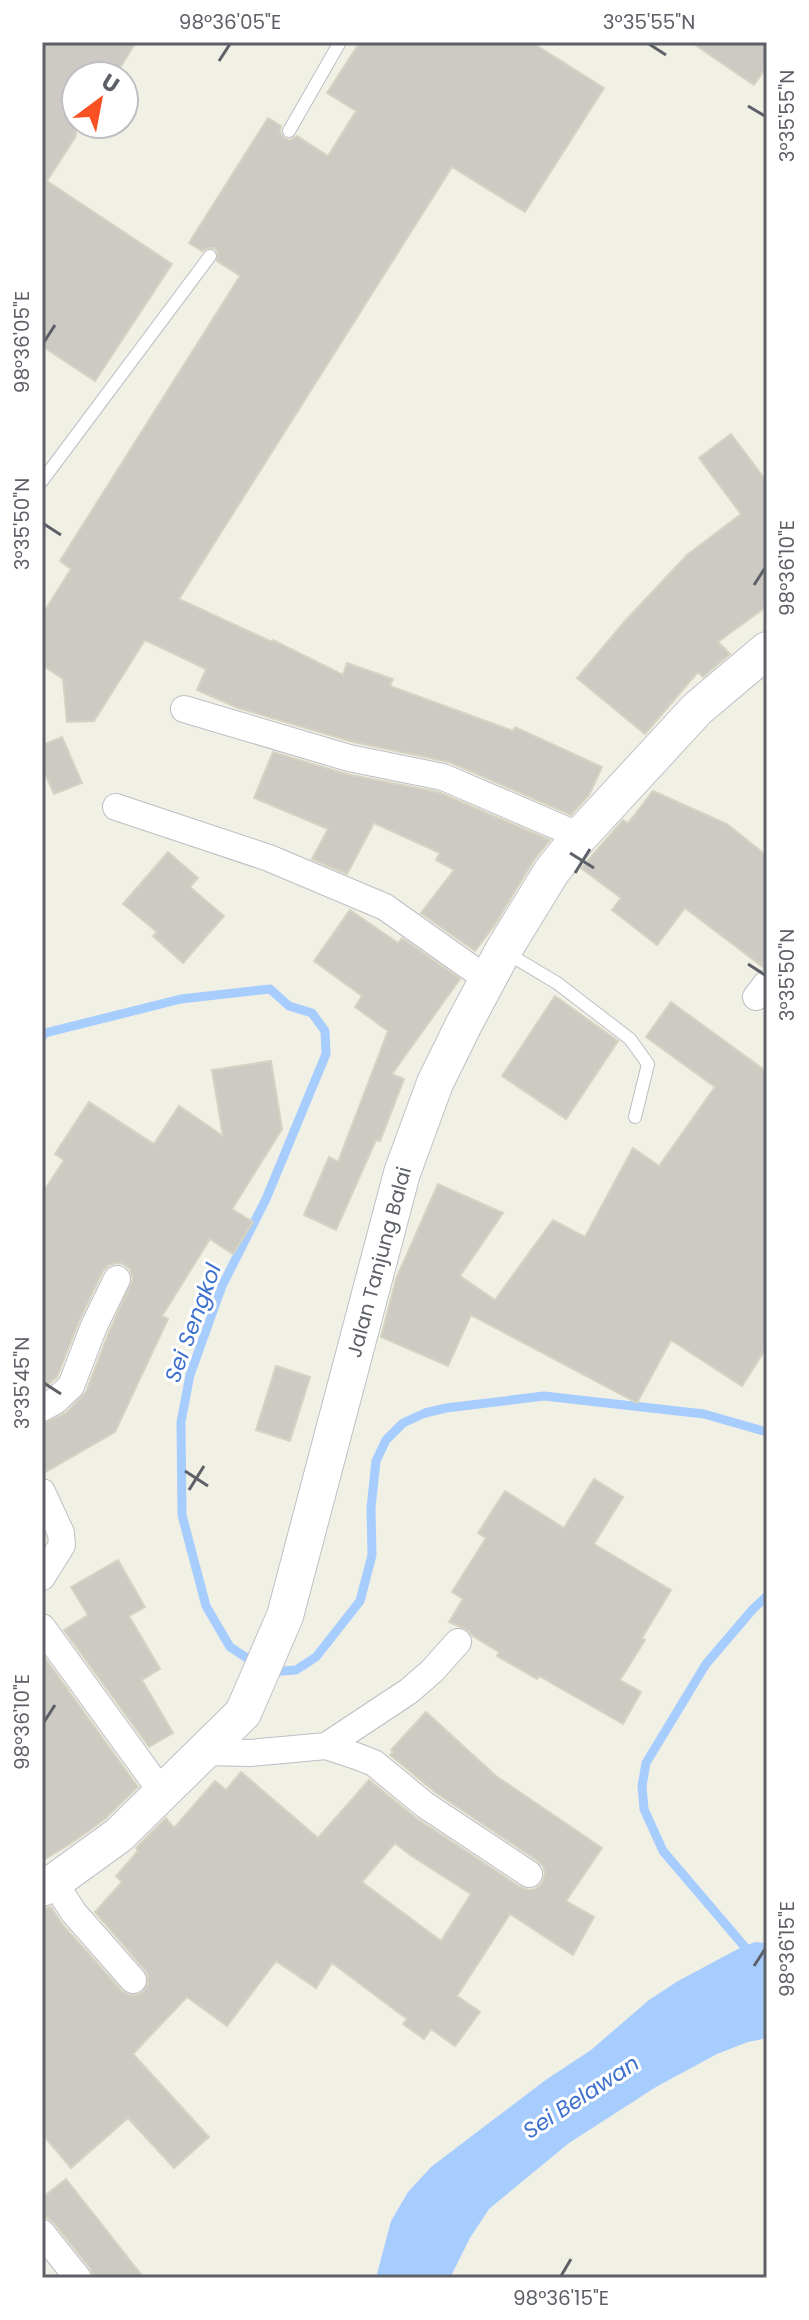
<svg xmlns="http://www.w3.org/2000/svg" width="809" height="2320" viewBox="0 0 809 2320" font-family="Poppins,sans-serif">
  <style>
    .water { fill: #a7cdff }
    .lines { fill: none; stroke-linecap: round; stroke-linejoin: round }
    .stream { stroke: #a7cdff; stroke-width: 9 }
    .building { fill: #cccac2; stroke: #d6d3c3; stroke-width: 2; fill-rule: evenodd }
    .lane-casing { stroke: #bdbec5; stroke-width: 14 }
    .street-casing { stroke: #bdbec5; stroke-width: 28 }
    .secondary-casing { stroke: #bec0c7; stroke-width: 38 }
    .lane { stroke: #fff; stroke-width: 12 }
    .street { stroke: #fff; stroke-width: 26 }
    .secondary { stroke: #fff; stroke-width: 36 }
    .ticks { fill: none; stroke: #5d6067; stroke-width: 3 }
    .labels { text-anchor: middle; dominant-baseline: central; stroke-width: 6; stroke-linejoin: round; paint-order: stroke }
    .street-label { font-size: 20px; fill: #5d6067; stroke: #fff }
    .water-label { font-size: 22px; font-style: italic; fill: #3e71ce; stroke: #fff }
    .neatline { fill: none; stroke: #5d6067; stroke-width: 3 }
    .ticks-label { font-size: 20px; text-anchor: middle; fill: #5d6067 }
  </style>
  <rect width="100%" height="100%" fill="#f1f0e5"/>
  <!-- water -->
  <path class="water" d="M 755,1942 L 767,1943 L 767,2038 L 748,2042 L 717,2054 L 656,2087 L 569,2143 L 489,2209 L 470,2238 L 450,2278 L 376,2278 L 391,2221 L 408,2192 L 431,2167 L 547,2079 L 591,2050 L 649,2000 L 678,1981 L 738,1949 Z"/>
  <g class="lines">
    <!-- stream -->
    <path class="stream" d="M 42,1037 L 45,1033 L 181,999 L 270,989 L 289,1006 L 312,1013 L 325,1031 L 326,1054 L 266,1199 L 222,1286 L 190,1375 L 181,1422 L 182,1515 L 206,1606 L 230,1647 L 256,1664
      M 767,1596 L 753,1609 L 706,1664 L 646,1763 L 642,1786 L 644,1809 L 663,1851 L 767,1973
      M 269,1672 L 296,1670 L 316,1657 L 360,1601 L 372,1555 L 371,1508 L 376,1461 L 386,1440 L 403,1423 L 425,1413 L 446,1408 L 544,1396 L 704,1414 L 767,1432"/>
  </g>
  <!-- building -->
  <path class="building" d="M 42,42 L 136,42 L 115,76 L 76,76 L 76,136 L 47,181 L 172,264 L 95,381 L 42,346 Z
    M 360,42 L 531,42 L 604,88 L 525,212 L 452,167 L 179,599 L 272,642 L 273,640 L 343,675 L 347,663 L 393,679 L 390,686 L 513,731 L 515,727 L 602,767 L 589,795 L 571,815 L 449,762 L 353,742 L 238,708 L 197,690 L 206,669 L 145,640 L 94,721 L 67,722 L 63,679 L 42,665 L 42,615 L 71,569 L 60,561 L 240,276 L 217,261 L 218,253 L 215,248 L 207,248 L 202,251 L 189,243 L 268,118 L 281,126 L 280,132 L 284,138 L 290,140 L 297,136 L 328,156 L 356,111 L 327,93 Z
    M 691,42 L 767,42 L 767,66 L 754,85 Z
    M 731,434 L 767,482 L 767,606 L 718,642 L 730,654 L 703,677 L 698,672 L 645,734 L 577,678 L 625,621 L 687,555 L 741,514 L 699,458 Z
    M 62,737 L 82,783 L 54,794 L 42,766 L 42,745 Z
    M 273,752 L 346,774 L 438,792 L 550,840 L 534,860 L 494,926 L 475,951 L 421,913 L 454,870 L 436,860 L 440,853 L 374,823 L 347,874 L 312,859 L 328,829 L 254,798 Z
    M 653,791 L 727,824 L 767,856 L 767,967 L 764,968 L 685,908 L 657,945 L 612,910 L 621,898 L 581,868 L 623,820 L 628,823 Z
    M 168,852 L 198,878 L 190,887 L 224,916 L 183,963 L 153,936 L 157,932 L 123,904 Z
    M 350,910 L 398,943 L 402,938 L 460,979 L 392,1074 L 404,1079 L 380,1141 L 376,1140 L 336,1230 L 304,1215 L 329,1157 L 338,1162 L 388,1031 L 355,1007 L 362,996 L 314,961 Z
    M 555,996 L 618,1041 L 566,1119 L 502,1076 Z
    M 671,1002 L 767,1072 L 767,1347 L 742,1386 L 671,1340 L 637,1403 L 471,1315 L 448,1366 L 381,1337 L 396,1279 L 438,1184 L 503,1213 L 460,1276 L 495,1300 L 553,1220 L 585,1237 L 633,1148 L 659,1166 L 715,1087 L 646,1037 Z
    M 271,1061 L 282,1129 L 232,1209 L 253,1222 L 233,1254 L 210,1239 L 162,1316 L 168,1319 L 115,1432 L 42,1474 L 42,1424 L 66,1413 L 86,1392 L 109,1332 L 133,1279 L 130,1269 L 123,1264 L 117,1263 L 109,1265 L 103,1271 L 80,1319 L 57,1377 L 42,1390 L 42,1194 L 64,1160 L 55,1154 L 89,1102 L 154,1144 L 179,1106 L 223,1136 L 212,1070 Z
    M 276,1366 L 310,1377 L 290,1441 L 256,1430 Z
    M 594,1479 L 623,1497 L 594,1544 L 671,1590 L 642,1638 L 645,1640 L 620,1680 L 641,1692 L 623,1724 L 539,1676 L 537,1679 L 497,1656 L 499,1652 L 473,1636 L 468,1630 L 449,1622 L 463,1599 L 452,1592 L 486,1538 L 478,1533 L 505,1491 L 564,1528 Z
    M 118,1560 L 145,1607 L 129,1616 L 160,1669 L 142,1680 L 173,1733 L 149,1747 L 64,1630 L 88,1615 L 71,1587 Z
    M 42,1654 L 138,1787 L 105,1819 L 73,1842 L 42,1861 Z
    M 426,1712 L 496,1776 L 602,1848 L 566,1901 L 594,1917 L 573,1955 L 510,1914 L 457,1996 L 480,2012 L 455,2046 L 431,2029 L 424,2039 L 403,2024 L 407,2019 L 332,1963 L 316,1988 L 276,1961 L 227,2026 L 187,1997 L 133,2054 L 209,2137 L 174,2168 L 128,2118 L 71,2168 L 42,2134 L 42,1909 L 51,1907 L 62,1924 L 122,1991 L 129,1995 L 137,1995 L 143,1992 L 148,1984 L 148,1976 L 145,1970 L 95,1912 L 122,1882 L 116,1876 L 138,1851 L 136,1848 L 166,1818 L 174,1828 L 215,1781 L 226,1790 L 241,1772 L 318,1838 L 369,1780 L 416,1818 L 520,1887 L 529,1890 L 535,1889 L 542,1883 L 545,1874 L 543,1866 L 538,1861 L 435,1792 L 390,1755 L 393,1752 L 391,1750 ZM 395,1843 L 410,1855 L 471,1894 L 441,1941 L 362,1882 Z
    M 66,2179 L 129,2259 L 144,2278 L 94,2278 L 90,2268 L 54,2223 L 48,2218 L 42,2217 L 42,2198 Z"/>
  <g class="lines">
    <defs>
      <path id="lane" d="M 289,131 L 340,42
        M 42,481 L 210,256
        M 505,952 L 557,983 L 630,1039 L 648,1064 L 635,1117"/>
      <path id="street" d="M 184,709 L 349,758 L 443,777 L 580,836
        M 116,807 L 269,858 L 385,907 L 488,980
        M 756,997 L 767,983
        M 42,1408 L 55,1401 L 71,1386 L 94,1326 L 117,1279
        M 42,1492 L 61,1533 L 62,1545 L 42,1577
        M 42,1627 L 161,1791
        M 326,1746 L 409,1691 L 432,1671 L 458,1642
        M 202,1752 L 250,1753 L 326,1746 L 356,1756 L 374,1763 L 425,1805 L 529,1874
        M 54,1882 L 74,1913 L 133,1980
        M 42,2233 L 78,2278"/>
      <path id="secondary" d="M 42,1888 L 54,1882 L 119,1835 L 243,1713 L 285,1616 L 402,1173 L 435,1083 L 464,1024 L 503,951 L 552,871 L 580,836 L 697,709 L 767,650"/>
    </defs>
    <!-- lane casing -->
    <use href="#lane" class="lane-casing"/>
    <!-- street casing -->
    <use href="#street" class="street-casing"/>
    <!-- secondary casing -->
    <use href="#secondary" class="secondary-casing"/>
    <!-- lane -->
    <use href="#lane" class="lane"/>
    <!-- street -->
    <use href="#street" class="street"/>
    <!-- secondary -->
    <use href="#secondary" class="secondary"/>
  </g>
  <!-- ticks -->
  <path class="ticks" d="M 649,44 L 666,55M 219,61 L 230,44M 748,106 L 765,116M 44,342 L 55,325M 44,524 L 61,535M 754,585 L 765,568M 570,853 L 594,868M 575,873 L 590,849M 748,964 L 765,975M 44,1383 L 61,1394M 185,1471 L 208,1486M 189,1490 L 204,1466M 44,1722 L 55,1705M 754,1966 L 765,1949M 561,2276 L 571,2259"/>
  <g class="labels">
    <!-- street labels -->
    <g class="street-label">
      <text transform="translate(379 1262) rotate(-75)">Jalan Tanjung Balai</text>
    </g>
    <!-- water labels -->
    <g class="water-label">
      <text transform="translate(193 1323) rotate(-70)">Sei Sengkol</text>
      <text transform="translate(581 2097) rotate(-33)">Sei Belawan</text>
    </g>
  </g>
  <!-- border -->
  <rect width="809" height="2320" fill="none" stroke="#ffffff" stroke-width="88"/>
  <!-- north arrow -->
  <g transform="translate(100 100) rotate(32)"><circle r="38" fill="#ffffff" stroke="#bebfc2" stroke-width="2"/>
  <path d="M0-6L14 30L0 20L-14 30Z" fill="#f95024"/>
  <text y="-12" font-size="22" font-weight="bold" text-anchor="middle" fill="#5d6067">U</text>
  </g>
  <rect x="44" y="44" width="721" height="2232" class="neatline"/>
  <g class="ticks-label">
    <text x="230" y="29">98°36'05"E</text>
    <text x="649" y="29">3°35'55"N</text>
    <text transform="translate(787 116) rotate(-90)" y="7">3°35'55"N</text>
    <text transform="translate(22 342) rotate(-90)" y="7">98°36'05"E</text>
    <text transform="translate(22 524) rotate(-90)" y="7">3°35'50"N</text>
    <text transform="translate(787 568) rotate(-90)" y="7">98°36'10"E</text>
    <text transform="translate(787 975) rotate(-90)" y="7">3°35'50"N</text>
    <text transform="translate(22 1383) rotate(-90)" y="7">3°35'45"N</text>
    <text transform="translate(22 1722) rotate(-90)" y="7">98°36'10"E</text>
    <text transform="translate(787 1949) rotate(-90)" y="7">98°36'15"E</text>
    <text x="561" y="2305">98°36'15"E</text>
  </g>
</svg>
